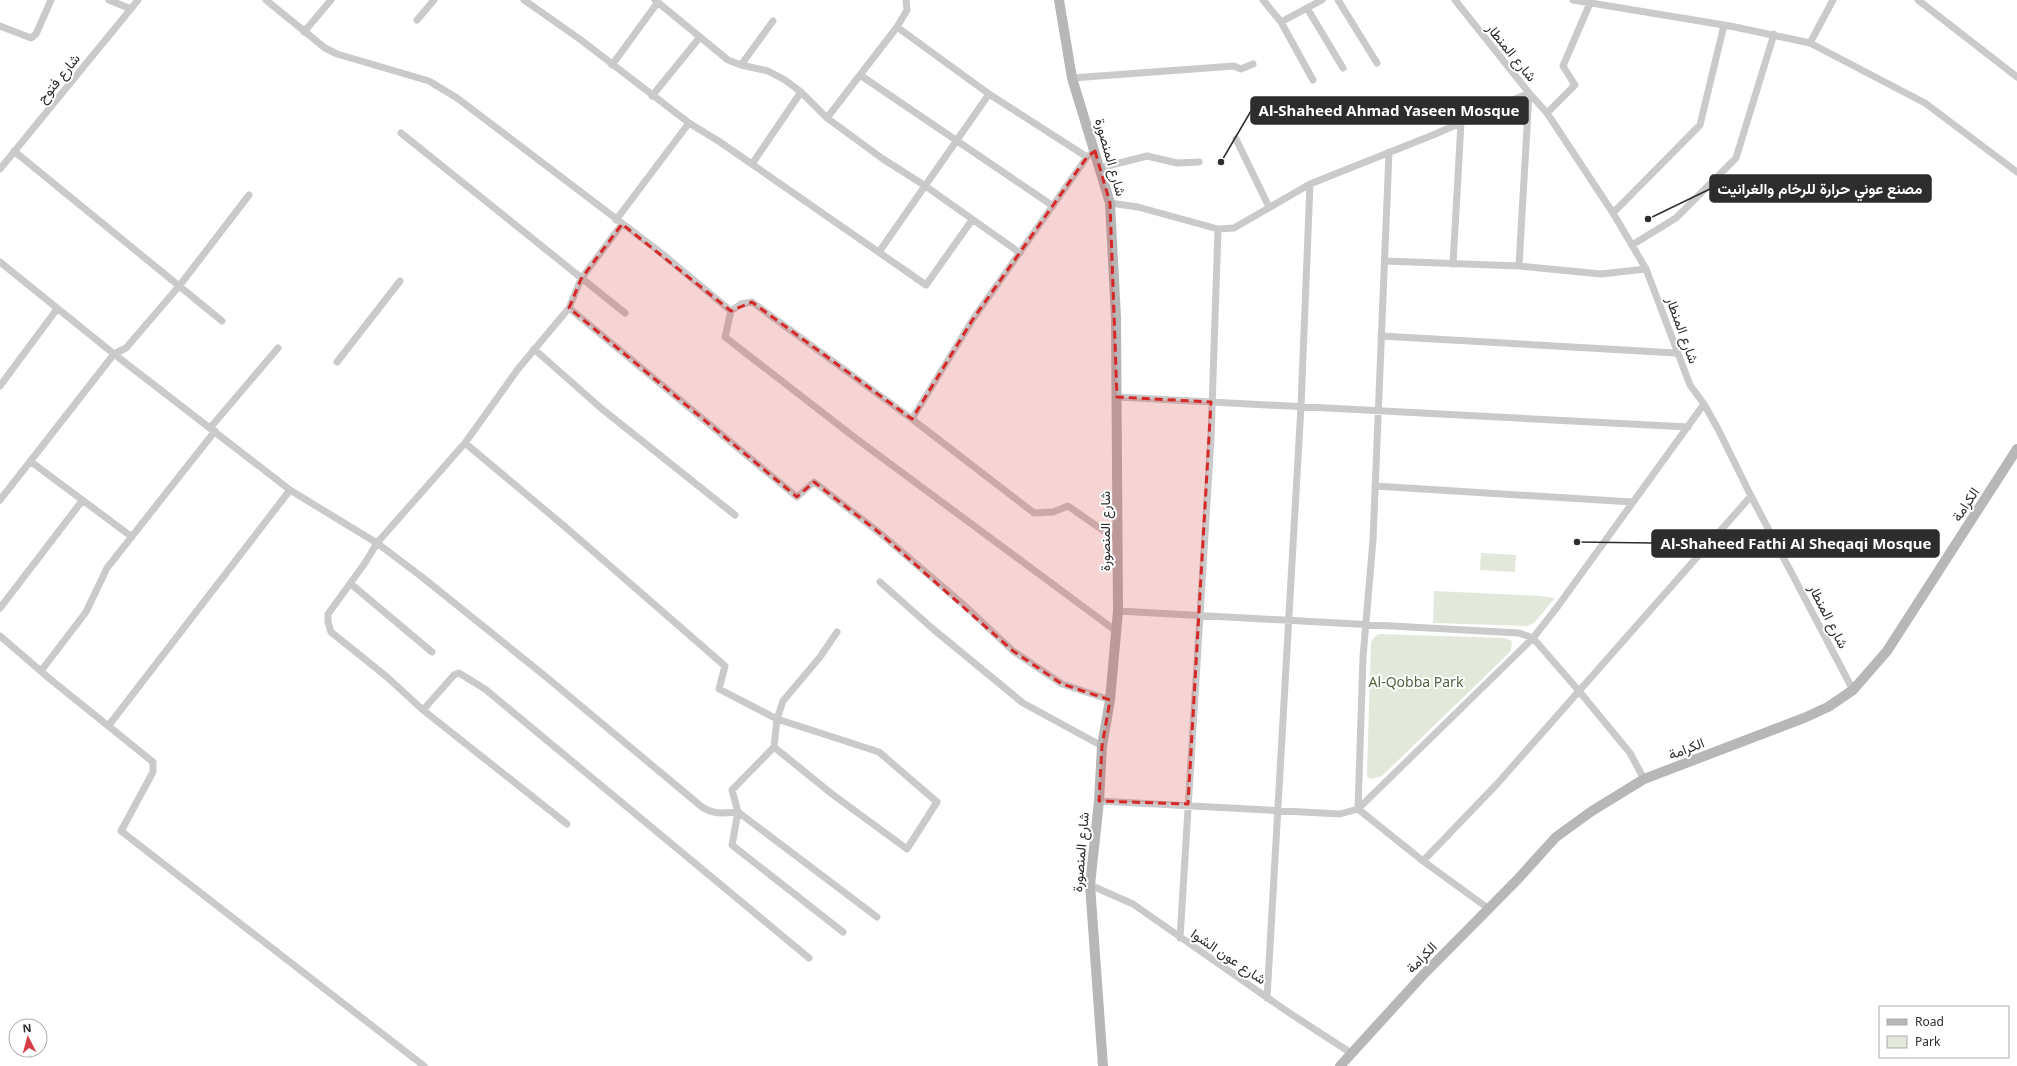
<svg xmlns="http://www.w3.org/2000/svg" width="2017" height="1066" viewBox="0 0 2017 1066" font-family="'Noto Sans',Vazirmatn,sans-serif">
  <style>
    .green { fill: #e2e9db }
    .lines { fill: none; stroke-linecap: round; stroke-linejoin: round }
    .minor { stroke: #cacaca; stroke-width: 7 }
    .secondary { stroke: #b7b7b7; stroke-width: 10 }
    .marked { fill: #d62828; fill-opacity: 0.2; stroke: #d62828; stroke-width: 3; stroke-dasharray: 8 5; stroke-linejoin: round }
    .labels { text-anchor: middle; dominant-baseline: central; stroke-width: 4; stroke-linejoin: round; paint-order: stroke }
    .street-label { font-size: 14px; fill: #2d2d2d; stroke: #fff }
    .park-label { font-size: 14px; fill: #4f643f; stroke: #fff }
    .leader { fill: none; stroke: #2d2d2d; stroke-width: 1.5 }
    .callout-dot { fill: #2d2d2d; stroke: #fff; stroke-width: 1.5 }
    .callout { fill: #2d2d2d; stroke: #2d2d2d; stroke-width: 1.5 }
    .callout-label { font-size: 15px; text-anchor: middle; font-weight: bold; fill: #fff }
  </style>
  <rect width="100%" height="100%" fill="#fff"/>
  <!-- green -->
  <path class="green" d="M 1481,553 L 1516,555 L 1515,572 L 1480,570 Z
    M 1434,591 L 1540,596 L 1555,598 L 1534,623 L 1527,626 L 1433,623 Z
    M 1379,634 L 1504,638 L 1512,641 L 1511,651 L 1382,776 L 1372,779 L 1367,777 L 1367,772 L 1371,642 L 1374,637 Z"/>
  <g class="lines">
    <!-- minor -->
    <path class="minor" d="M 109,0 L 131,9
      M 266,0 L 325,48 L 337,54 L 429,81 L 457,98 L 660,252 L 731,311 L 725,337 L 854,437 L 1116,631
      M 524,0 L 581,40 L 689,123 L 720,142 L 926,285 L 972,220
      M 655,0 L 728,60 L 741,65 L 773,21
      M 1263,0 L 1281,22 L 1322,0
      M 1338,0 L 1377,63
      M 1455,0 L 1529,93 L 1547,113 L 1613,213 L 1646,269 L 1690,385 L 1704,404 L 1718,429 L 1751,496 L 1853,690
      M 1573,0 L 1730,26 L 1810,43 L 1925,103 L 2017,172
      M 1918,0 L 2017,77
      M 1307,8 L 1343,68
      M 417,20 L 434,0
      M 1281,22 L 1313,80
      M 0,26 L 31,38 L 36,34 L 51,0
      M 897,27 L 907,10 L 906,0
      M 304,32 L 331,0
      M 1810,43 L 1833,0
      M 612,65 L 658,2
      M 741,65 L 768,71 L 785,80 L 801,92 L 827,118 L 883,159 L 924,185 L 1020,253
      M 1072,78 L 1234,66 L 1241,69 L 1253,64
      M 652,96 L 700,37
      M 1547,113 L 1575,85 L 1563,66 L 1590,3
      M 827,118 L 860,75
      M 401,133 L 625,313
      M 1236,139 L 1269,207
      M 14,151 L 222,321
      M 752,164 L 801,92
      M 1100,168 L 1147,156 L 1177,163 L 1199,162
      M 0,169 L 138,0
      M 1110,203 L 1138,207 L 1218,229 L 1234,228 L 1310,184 L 1433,135 L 1529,93 L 1519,266
      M 1053,206 L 860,75 L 897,27 L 989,94 L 1087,157
      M 1613,213 L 1700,125 L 1724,25
      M 616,220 L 689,123
      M 1632,245 L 1676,218 L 1736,158 L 1774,34
      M 879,252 L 989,94
      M 1385,261 L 1519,266 L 1601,274 L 1646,269
      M 0,262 L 114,354 L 290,490 L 377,543 L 422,577 L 545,676 L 702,807 C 714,815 725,813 738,812 L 877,917
      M 1453,264 L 1461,123
      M 569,308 L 797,497 L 814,482 L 881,534 L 965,606 L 1013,651 L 1062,684 L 1110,700
      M 731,311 L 741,304 L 752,302 L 912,419 L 1034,513 L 1053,512 L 1068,506 L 1118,541
      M 1381,336 L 1676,353
      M 534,349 L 602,409 L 735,515
      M 337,362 L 400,281
      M 0,386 L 57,309
      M 1117,397 L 1688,427
      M 912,419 L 973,319 L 1087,157 L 1091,154
      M 210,428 L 278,348
      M 465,443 L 563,525 L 725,666 L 719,689 L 777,719 L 879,752 L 937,802 L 907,849 L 832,794 L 774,747
      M 30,461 L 132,537
      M 1375,486 L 1632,502
      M 0,500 L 114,354 L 126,348 L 180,285 L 249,195
      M 880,582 L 933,629 L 1023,703 L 1102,746
      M 351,584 L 432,652
      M 0,608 L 82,501
      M 1118,611 L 1519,633 L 1533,638 L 1579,691 L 1630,753 L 1644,779
      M 837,632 L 820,657 L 783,701 L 777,719 L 774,747 L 732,790 L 738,812 L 732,845 L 843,932
      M 0,636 L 50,679 L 153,762 L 153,772 L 121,831 L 424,1066
      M 41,671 L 86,612 L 107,568 L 215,431
      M 423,710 L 454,675 L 459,673 L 485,689 L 809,958
      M 109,725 L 290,490
      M 1099,801 L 1340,814 L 1358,809 L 1533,638 L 1558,606 L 1704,404
      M 1358,809 L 1363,657 L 1373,540 L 1389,152
      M 1358,809 L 1423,861 L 1489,909
      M 567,824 L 423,710 L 387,677 L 331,632 L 328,622 L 328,614 L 365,563 L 377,543 L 465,443 L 518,369 L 569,308 L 581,279 L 622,224
      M 1423,861 L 1497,784 L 1751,496
      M 1090,885 L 1133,904 L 1285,1010 L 1351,1053
      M 1180,938 L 1211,438 L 1218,229
      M 1267,998 L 1301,406 L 1310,184"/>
    <!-- secondary -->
    <path class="secondary" d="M 1059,0 L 1072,78 L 1110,203 L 1116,318 L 1118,611 L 1110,700 L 1102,746 L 1099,801 L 1090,885 L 1103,1066
      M 1340,1066 L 1423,975 L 1517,880 L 1556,837 L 1592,811 L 1644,779 L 1804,718 L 1828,707 L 1853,690 L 1887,651 L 2017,449"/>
  </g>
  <!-- marked area -->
  <path class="marked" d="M 1095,151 L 1110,203 L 1117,397 L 1211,402 L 1188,804 L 1099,801 L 1102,746 L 1110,700 L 1062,684 L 1013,651 L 881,534 L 814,482 L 797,497 L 569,308 L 581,279 L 622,224 L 731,311 L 752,302 L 912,419 L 973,319 L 1087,157 Z"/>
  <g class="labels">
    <!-- street labels -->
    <g class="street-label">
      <text transform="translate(1512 52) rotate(51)">شارع المنطار</text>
      <text transform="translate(58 78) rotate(-51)">شارع فتوح</text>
      <text transform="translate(1111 157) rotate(74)">شارع المنصورة</text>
      <text transform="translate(1683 330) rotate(70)">شارع المنطار</text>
      <text transform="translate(1965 504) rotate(-57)">الكرامة</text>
      <text transform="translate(1104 531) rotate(-90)">شارع المنصورة</text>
      <text transform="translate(1829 616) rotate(63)">شارع المنطار</text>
      <text transform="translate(1686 748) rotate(-21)">الكرامة</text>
      <text transform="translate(1080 852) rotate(-85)">شارع المنصورة</text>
      <text transform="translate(1229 956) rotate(34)">شارع عون الشوا</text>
      <text transform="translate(1421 957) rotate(-46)">الكرامة</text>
    </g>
    <!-- park labels -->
    <g class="park-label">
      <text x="1416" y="681">Al-Qobba Park</text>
    </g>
  </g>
  <!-- callouts -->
  <path class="leader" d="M1221 162L1251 111M1648 219L1710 189M1577 542L1652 543"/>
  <g class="callout-dot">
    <circle cx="1221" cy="162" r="4"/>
    <circle cx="1648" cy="219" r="4"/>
    <circle cx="1577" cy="542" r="4"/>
  </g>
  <g class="callout">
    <rect x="1251" y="97" width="277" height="27" rx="4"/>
    <rect x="1710" y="175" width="221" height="27" rx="4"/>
    <rect x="1652" y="530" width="287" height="27" rx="4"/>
  </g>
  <g class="callout-label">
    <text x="1389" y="116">Al-Shaheed Ahmad Yaseen Mosque</text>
    <text x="1820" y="194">مصنع عوني حرارة للرخام والغرانيت</text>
    <text x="1796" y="549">Al-Shaheed Fathi Al Sheqaqi Mosque</text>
  </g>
  <!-- legend -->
  <rect x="1879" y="1006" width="130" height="52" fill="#ffffff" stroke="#ababab"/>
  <rect x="1887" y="1019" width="20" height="6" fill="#b7b7b7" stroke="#ababab"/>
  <text x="1915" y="1026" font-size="12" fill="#2d2d2d">Road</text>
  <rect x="1887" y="1036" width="20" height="12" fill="#e2e9db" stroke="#ababab"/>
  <text x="1915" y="1046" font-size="12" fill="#2d2d2d">Park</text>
  <!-- north arrow -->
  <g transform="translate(28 1038) rotate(354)"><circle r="19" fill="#ffffff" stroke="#ababab"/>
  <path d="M0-3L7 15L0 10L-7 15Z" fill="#d43e44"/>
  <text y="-6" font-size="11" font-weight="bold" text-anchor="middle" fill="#2d2d2d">N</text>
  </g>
</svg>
